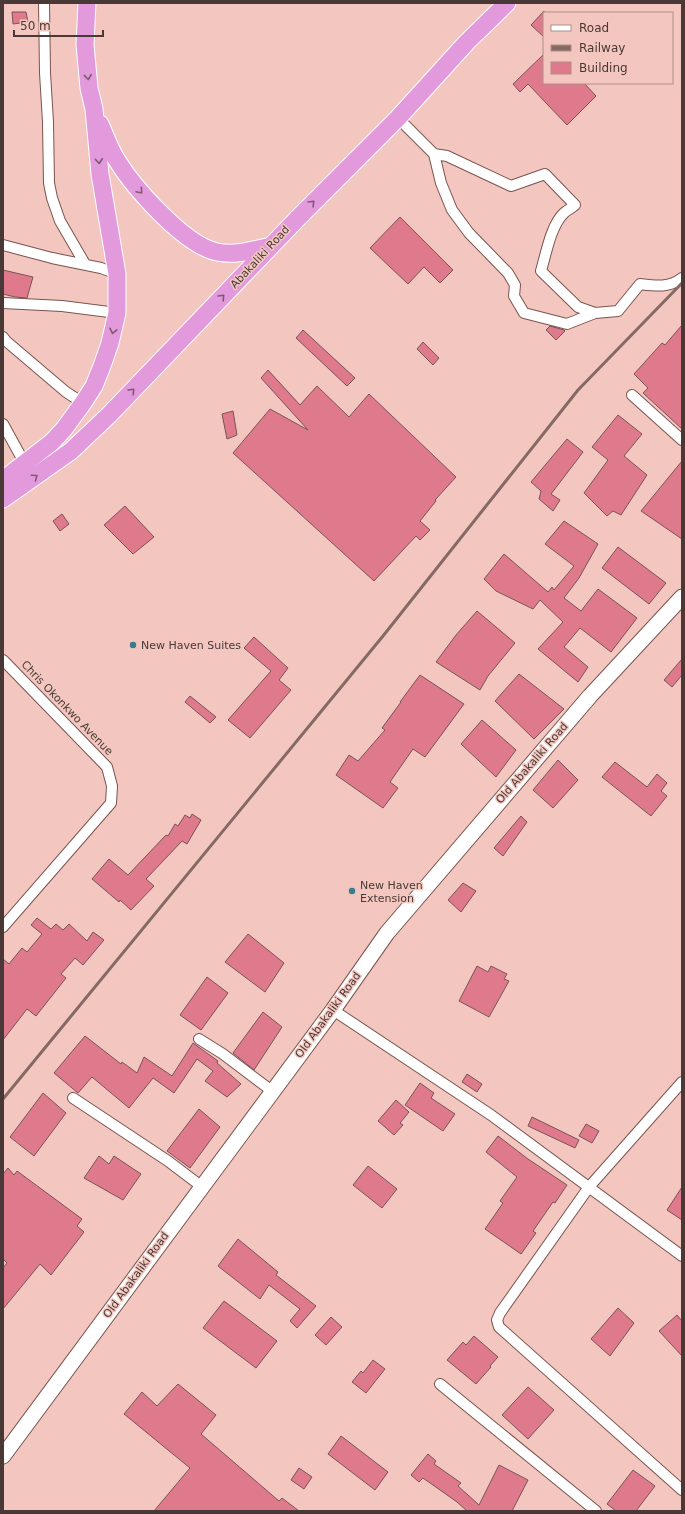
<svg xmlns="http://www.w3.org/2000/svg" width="685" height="1514" viewBox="0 0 685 1514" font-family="'DejaVu Sans',sans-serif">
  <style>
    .building { fill: #de7a8b; stroke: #7a5359 }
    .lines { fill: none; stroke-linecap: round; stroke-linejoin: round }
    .minor-casing { stroke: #7a544e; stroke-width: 12 }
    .secondary-casing { stroke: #7a544e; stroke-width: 17 }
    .trunk-casing { stroke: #fff; stroke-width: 19 }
    .minor { stroke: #fff; stroke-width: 10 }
    .secondary { stroke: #fff; stroke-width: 15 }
    .trunk { stroke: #e29adc; stroke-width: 17 }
    .rail { stroke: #846965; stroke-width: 3 }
    .oneway { stroke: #7f5a6f }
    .poi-dot { fill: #377e89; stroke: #f3c7bf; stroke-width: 1.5 }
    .labels { text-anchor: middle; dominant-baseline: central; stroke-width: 3; stroke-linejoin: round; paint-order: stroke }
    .street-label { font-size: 11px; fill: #493835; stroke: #f3c7bf }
    .poi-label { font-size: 11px; fill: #493835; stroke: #f3c7bf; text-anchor: start }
  </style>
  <rect width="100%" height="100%" fill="#f3c7bf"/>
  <!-- building -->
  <path class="building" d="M 544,11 L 544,37 L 531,25 Z
    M 12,12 L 26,12 L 28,22 L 13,24 Z
    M 544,54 L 544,83 L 584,83 L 596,96 L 567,125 L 528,84 L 520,92 L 513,84 Z
    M 400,217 L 453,270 L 440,283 L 424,267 L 408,284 L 370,248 Z
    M 3,270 L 33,277 L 27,298 L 15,297 L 3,294 Z
    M 682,325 L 682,429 L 643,393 L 648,388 L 634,374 L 662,343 L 665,345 Z
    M 550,326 L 564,330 L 565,331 L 556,340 L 546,330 Z
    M 303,330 L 355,378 L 347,386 L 296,338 Z
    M 423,342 L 439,358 L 433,365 L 417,349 Z
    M 268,370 L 300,405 L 317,386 L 349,417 L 369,394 L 456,477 L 435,500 L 436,501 L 420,521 L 430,530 L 420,540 L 416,536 L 374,581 L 233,453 L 270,409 L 308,430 L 261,378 Z
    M 233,411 L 237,435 L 227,439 L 222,414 Z
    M 618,415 L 642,434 L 624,456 L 647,475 L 621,515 L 613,511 L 607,516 L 584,493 L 608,460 L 592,447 Z
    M 567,439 L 583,452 L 551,494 L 560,500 L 553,511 L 539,499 L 541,491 L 531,482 Z
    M 682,461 L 682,539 L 641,511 Z
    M 125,506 L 154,537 L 133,554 L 104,525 Z
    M 62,514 L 69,524 L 60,531 L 53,521 Z
    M 564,521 L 598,544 L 579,578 L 564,598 L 581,611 L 598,589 L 637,618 L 611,652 L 580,628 L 564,647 L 588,667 L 578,682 L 538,649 L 563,622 L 540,600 L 533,609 L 496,591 L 484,579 L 504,554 L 548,592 L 552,587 L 554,590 L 574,566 L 545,544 Z
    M 618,547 L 666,583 L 649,604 L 602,568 Z
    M 477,611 L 515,643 L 488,676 L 480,690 L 436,662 L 456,635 Z
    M 254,637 L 288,668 L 279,680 L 291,690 L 250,738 L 228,720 L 271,671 L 244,648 Z
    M 682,659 L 682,675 L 672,687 L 664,680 Z
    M 519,674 L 564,709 L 534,739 L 495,701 Z
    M 420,675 L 464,704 L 425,757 L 413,749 L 390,782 L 398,788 L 383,808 L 336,775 L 349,755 L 358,761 L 385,730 L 382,728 L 401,702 L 400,702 Z
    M 190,696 L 216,717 L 210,723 L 185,702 Z
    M 482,720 L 516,750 L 496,777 L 461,744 Z
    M 558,760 L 578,780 L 553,808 L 533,790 Z
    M 615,762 L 647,787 L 657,774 L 667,783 L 661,791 L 667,796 L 651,816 L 602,777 Z
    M 192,814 L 201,820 L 187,844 L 182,841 L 146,879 L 154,886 L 131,910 L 120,900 L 119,902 L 92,879 L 109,859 L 128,875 L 166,835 L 168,836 L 175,824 L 178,826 L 185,815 L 190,818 Z
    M 521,816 L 527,822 L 503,856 L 494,848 Z
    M 463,883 L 476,891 L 461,912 L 448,900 Z
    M 37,918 L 51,929 L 56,924 L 63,930 L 69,924 L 87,941 L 93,932 L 104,940 L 83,965 L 75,958 L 61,974 L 66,978 L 36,1016 L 27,1009 L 3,1040 L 3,959 L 9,964 L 22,948 L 27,952 L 42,934 L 31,925 Z
    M 248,934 L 284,963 L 265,992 L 225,962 Z
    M 477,966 L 488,972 L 491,966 L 507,974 L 504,979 L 509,981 L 489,1017 L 459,1001 Z
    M 207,977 L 228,993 L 201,1030 L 180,1015 Z
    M 263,1012 L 282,1027 L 254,1070 L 233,1053 Z
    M 85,1036 L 121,1064 L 122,1062 L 137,1073 L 144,1057 L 172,1076 L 193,1043 L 218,1061 L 217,1063 L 241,1084 L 227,1097 L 205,1081 L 213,1071 L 197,1059 L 174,1093 L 153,1078 L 129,1108 L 92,1077 L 78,1093 L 54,1073 Z
    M 467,1074 L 482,1084 L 477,1092 L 462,1082 Z
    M 420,1083 L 434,1093 L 431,1098 L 455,1114 L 443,1131 L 405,1105 Z
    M 43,1093 L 66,1113 L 34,1156 L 10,1137 Z
    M 396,1100 L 409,1112 L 400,1123 L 403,1125 L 394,1135 L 378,1121 Z
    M 199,1109 L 220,1127 L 190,1168 L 167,1151 Z
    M 532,1117 L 579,1140 L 575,1148 L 528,1126 Z
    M 586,1124 L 599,1131 L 592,1143 L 579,1136 Z
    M 498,1136 L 528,1159 L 567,1185 L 555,1203 L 553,1202 L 533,1231 L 536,1233 L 521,1254 L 485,1229 L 503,1203 L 500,1201 L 517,1177 L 486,1152 Z
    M 99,1156 L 109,1164 L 114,1156 L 141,1174 L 123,1200 L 84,1178 Z
    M 368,1166 L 397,1189 L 382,1208 L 353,1185 Z
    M 8,1168 L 14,1175 L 17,1171 L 82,1219 L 77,1226 L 84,1232 L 51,1275 L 40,1264 L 3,1309 L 3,1268 L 7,1263 L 3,1259 L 3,1174 Z
    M 682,1187 L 682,1220 L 667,1210 Z
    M 238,1239 L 278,1272 L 276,1275 L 316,1306 L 297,1328 L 290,1321 L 300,1309 L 269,1285 L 260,1299 L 218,1266 Z
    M 224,1301 L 277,1341 L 256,1368 L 203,1328 Z
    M 618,1308 L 634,1323 L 610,1356 L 591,1339 Z
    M 677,1315 L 682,1321 L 682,1356 L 659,1331 Z
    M 331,1317 L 342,1327 L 326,1345 L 315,1335 Z
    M 474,1336 L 498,1357 L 490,1366 L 491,1367 L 476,1384 L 447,1360 L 463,1342 L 466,1345 Z
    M 373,1360 L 385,1369 L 366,1393 L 352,1382 L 361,1371 L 363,1373 Z
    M 178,1384 L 216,1415 L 201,1434 L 279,1501 L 282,1498 L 299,1511 L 154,1511 L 190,1468 L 124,1414 L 142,1392 L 157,1406 Z
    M 528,1387 L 554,1410 L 528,1439 L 502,1415 Z
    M 341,1436 L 388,1472 L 375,1490 L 328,1454 Z
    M 428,1454 L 436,1461 L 434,1464 L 461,1483 L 458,1486 L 479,1505 L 499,1465 L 528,1480 L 512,1511 L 467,1511 L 457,1502 L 423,1478 L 419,1482 L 411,1475 Z
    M 299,1468 L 312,1477 L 304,1489 L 291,1480 Z
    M 633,1470 L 655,1486 L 636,1511 L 616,1511 L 607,1504 Z"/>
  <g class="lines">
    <defs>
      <path id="minor" d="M 44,3 L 45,73 L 48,122 L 49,183 L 52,198 L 60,221 L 85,264
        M 398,118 L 434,154 L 447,156 L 511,186 L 545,174 L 575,205 C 572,208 567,210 564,213 C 551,225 546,254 541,271 L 578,307 L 595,313 L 567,324 L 524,313 L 514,296 L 515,285 L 508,273 L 469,233 L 452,210 L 441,183 L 434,154
        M 3,245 L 52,258 L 101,268 L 117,274
        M 3,303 L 62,306 L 117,313
        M 595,313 L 618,311 L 640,284 C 656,286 669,288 682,278
        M 3,337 L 6,341 L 66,392 L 83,403
        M 632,395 L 682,440
        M 3,424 L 25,464
        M 3,660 L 107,767 L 112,786 L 111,803 L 3,927
        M 333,1010 L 491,1115 L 682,1256
        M 199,1039 L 223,1054 L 272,1091
        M 682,1082 L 589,1187 L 500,1313 L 497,1320 L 499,1327 L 682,1490
        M 73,1098 L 168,1161 L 201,1186
        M 440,1384 L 596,1511"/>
      <path id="secondary" d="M 3,1456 L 333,1010 L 387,933 L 590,696 L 682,597"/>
      <path id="trunk" d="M 100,124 C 105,135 109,147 115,157 C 132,186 184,245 217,252 C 234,256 254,250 271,246
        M 3,480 L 52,442 L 64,429 L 83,403 L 94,386 L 102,366 L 110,343 L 117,313 L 117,274 L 100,174 L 94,109 L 89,88 L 85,45 L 87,3
        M 3,499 L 71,451 L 109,415 L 298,218 L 398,118 L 467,42 L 507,3"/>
    </defs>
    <!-- minor casing -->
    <use href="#minor" class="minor-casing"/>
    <!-- secondary casing -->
    <use href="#secondary" class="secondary-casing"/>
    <!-- trunk casing -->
    <use href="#trunk" class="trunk-casing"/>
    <!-- minor -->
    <use href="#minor" class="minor"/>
    <!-- secondary -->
    <use href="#secondary" class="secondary"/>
    <!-- trunk -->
    <use href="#trunk" class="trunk"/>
    <!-- rail -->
    <path class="rail" d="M 3,1099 L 383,636 L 578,390 L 682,283"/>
  </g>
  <!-- one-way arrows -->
  <defs><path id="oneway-chevron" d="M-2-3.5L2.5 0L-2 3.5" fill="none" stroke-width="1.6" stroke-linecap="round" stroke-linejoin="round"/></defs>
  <g class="oneway">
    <use href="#oneway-chevron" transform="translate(88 77) rotate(84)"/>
    <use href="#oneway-chevron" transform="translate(99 161) rotate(85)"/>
    <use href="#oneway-chevron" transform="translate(140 191) rotate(50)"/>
    <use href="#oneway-chevron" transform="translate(312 203) rotate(-46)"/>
    <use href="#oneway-chevron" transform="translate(222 297) rotate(-46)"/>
    <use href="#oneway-chevron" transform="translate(113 331) rotate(102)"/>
    <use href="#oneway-chevron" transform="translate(132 391) rotate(-46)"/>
    <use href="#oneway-chevron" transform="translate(35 477) rotate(-35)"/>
  </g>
  <!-- markers -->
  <g class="poi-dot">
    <circle cx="133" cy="645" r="4"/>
    <circle cx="352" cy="891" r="4"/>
  </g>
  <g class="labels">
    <!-- street labels -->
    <g class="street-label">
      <text transform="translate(260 257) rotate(-47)">Abakaliki Road</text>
      <text transform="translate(67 708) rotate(46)">Chris Okonkwo Avenue</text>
      <text transform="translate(532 763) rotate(-49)">Old Abakaliki Road</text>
      <text transform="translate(328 1015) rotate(-54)">Old Abakaliki Road</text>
      <text transform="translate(136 1275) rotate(-54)">Old Abakaliki Road</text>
    </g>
    <!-- poi labels -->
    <g class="poi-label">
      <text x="141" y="645">New Haven Suites</text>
      <text x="360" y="885">New Haven<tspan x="360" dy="13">Extension</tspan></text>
    </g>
  </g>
  <!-- border -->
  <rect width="685" height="1514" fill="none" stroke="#493835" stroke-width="8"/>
  <!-- legend -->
  <rect x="543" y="12" width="130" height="72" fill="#f3c7bf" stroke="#af8e88"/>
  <rect x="551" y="25" width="20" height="6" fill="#ffffff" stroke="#af8e88"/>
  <text x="579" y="32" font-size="12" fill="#493835">Road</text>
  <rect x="551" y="45" width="20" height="6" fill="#846965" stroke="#af8e88"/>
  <text x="579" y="52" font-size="12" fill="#493835">Railway</text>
  <rect x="551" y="62" width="20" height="12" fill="#de7a8b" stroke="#af8e88"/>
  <text x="579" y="72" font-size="12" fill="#493835">Building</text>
  <!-- scale -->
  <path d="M14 30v6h89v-6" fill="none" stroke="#493835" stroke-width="2"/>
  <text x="20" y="30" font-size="12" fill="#493835" stroke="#f3c7bf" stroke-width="3" paint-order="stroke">50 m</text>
</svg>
